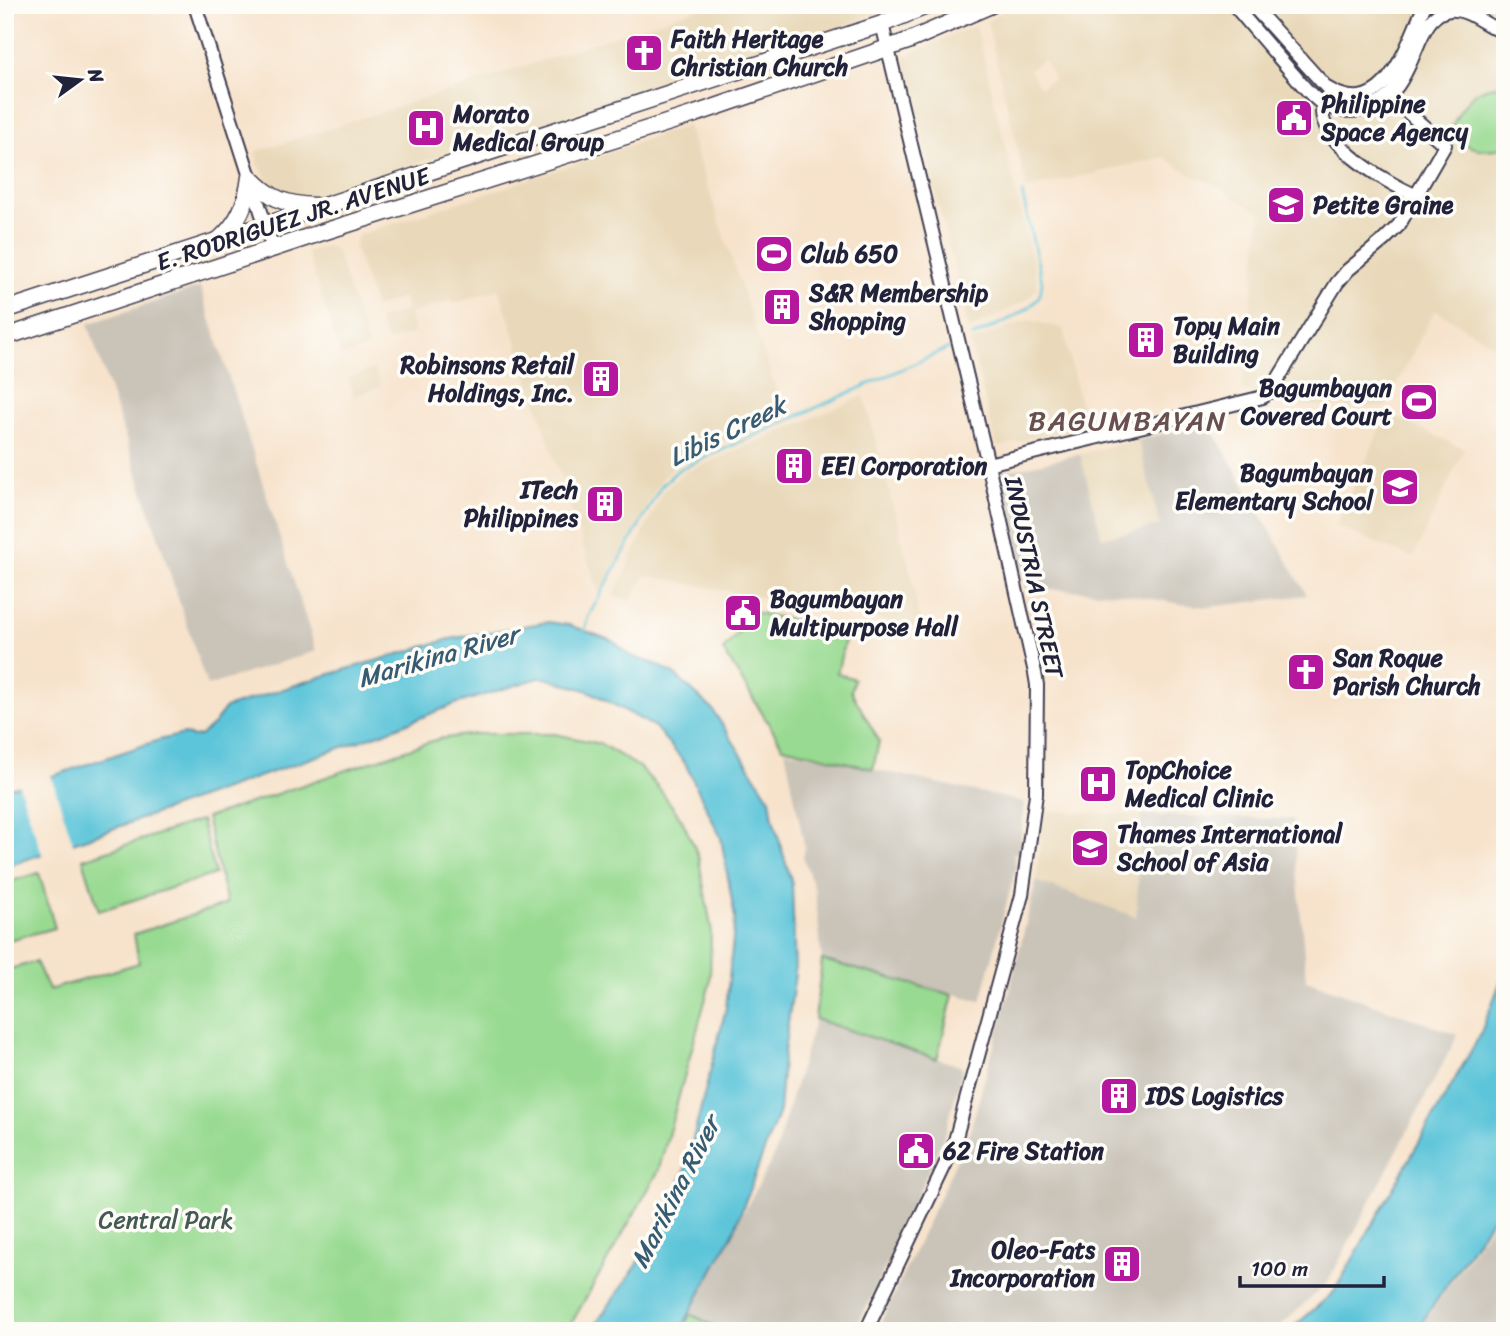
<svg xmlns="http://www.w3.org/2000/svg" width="1510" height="1336" viewBox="0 0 1510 1336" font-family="Sriracha,sans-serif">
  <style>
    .built { fill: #e9d9ba; fill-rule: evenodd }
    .industrial { fill: #c9c3b8 }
    .green { fill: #98da91; stroke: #5d7e66; stroke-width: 2 }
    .water { fill: #5dc5d9; stroke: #40748a; stroke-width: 2 }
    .pier { fill: #f7e3cc }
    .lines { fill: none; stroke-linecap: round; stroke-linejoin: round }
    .stream { stroke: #5dc5d9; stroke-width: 2.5 }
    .tertiary-casing { stroke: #423f51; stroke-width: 16 }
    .primary-casing { stroke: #423f51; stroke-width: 19 }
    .tertiary { stroke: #fff; stroke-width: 12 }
    .primary { stroke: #fff; stroke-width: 16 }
    .labels { text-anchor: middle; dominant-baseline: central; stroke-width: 7; stroke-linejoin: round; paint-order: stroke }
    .poi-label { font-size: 24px; font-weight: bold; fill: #22223b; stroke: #fdfcf7; text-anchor: start }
    .street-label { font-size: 24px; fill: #22223b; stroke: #fdfcf7 }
    .park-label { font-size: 24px; fill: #455955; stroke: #fdfcf7 }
    .water-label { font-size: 26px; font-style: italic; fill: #375b72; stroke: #fdfcf7 }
    .quarter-label { font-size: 28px; letter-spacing: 2px; fill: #67504f; stroke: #fdfcf7 }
  </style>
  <rect width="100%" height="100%" fill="#fdfcf7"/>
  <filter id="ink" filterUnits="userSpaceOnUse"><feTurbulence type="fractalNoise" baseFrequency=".0143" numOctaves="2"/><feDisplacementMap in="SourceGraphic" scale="14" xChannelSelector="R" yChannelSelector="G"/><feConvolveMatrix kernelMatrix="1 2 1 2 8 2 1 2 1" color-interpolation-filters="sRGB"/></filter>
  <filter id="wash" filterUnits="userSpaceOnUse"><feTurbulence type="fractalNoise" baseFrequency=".00686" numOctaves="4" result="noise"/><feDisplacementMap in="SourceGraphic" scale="28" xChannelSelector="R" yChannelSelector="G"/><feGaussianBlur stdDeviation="1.57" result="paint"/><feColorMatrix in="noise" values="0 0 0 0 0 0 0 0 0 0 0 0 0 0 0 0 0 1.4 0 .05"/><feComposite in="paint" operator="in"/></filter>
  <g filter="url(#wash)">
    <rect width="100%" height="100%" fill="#f7e3cc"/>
    <!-- built -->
    <path class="built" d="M 708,5 L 903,5 L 783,47 L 309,197 L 300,199 L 288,197 L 270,185 L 259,165 L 255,152 L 492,77 Z
      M 1015,5 L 1372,5 L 1376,8 L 1378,5 L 1505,5 L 1505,352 L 1435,310 L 1385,407 L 1286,405 L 1242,390 L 1261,213 L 1207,181 L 1194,177 L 1164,157 L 1027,189 L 987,21 ZM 1044,60 L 1054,79 L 1040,87 L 1029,69 Z
      M 976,25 L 1037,280 L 1037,288 L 1028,299 L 969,330 L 903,57 Z
      M 687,125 L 784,414 L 687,458 L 672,468 L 660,482 L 599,594 L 499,289 L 453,304 L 451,300 L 409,314 L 415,333 L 387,342 L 379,320 L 407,310 L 403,297 L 375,307 L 354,245 L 358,235 L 591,159 Z
      M 327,246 L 336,251 L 369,348 L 341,357 L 307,252 Z
      M 1028,320 L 1063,328 L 1085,425 L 997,447 L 970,342 Z
      M 375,369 L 381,387 L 354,396 L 348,378 Z
      M 864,396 L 910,571 L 921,628 L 645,575 L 631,602 L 614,596 L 663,491 L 683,473 Z
      M 1386,416 L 1396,417 L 1464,449 L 1413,558 L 1336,526 Z
      M 1138,440 L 1160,524 L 1102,538 L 1080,454 Z
      M 1044,811 L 1142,815 L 1136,918 L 1036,881 Z"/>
    <!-- industrial -->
    <path class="industrial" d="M 200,287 L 316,651 L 207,686 L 88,324 Z
      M 1208,422 L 1307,595 L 1209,607 L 1181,604 L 1120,593 L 1026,588 L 999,473 L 1080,454 L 1102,538 L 1160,525 L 1138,440 Z
      M 785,750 L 1024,802 L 1020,854 L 1013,853 L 1016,867 L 981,1001 L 822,960 L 815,890 L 803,858 L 805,849 Z
      M 1142,815 L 1293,819 L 1306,980 L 1458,1035 L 1328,1282 L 1275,1331 L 877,1331 L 970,1131 L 1011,985 L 1036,881 L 1136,917 Z
      M 815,1019 L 963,1067 L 946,1131 L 871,1299 L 854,1331 L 725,1331 L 689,1313 L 774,1156 Z
      M 1505,1207 L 1505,1331 L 1418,1331 L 1502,1209 Z"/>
    <!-- green -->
    <path class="green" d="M 1496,86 L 1505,89 L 1505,147 C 1481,154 1468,147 1448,135 C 1458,113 1469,88 1496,86 Z
      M 753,612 L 847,631 L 837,673 L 854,679 L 851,691 L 879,741 L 873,769 L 783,747 L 723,650 L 750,619 Z
      M 474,734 L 555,734 L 601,744 L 639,767 L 658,787 L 682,820 L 698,855 L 711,927 L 710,983 L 658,1172 L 567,1331 L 5,1331 L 5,970 L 36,962 L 49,990 L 139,963 L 134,934 L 227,904 L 206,818 L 438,739 Z
      M 201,820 L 215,874 L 99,911 L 83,859 Z
      M 39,873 L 55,928 L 5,941 L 5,883 Z
      M 822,960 L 953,995 L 937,1059 L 815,1019 Z
      M 690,1314 L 724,1331 L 683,1331 Z"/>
    <!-- water -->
    <path class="water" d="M 547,622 L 569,625 L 613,641 L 631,656 L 658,665 L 675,675 L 712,709 L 770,799 L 773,819 L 792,884 L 795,974 L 783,1059 L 779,1111 L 734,1231 L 680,1331 L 591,1331 L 637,1265 L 667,1212 L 686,1167 L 726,1008 L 735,918 L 721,838 L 685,763 L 655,727 L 589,691 L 542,677 L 455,704 L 385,732 L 5,867 L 5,788 L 29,784 L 159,740 L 184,734 L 192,737 L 200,736 L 214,724 L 225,708 L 317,678 L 450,639 Z
      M 1505,970 L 1505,1196 L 1499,1208 L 1416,1331 L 1289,1331 L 1334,1292 L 1480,1035 Z"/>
    <!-- pier -->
    <path class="pier" d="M 50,773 L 74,846 L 43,857 L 18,782 Z"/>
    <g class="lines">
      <!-- stream -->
      <path class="stream" d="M 972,337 C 990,328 1021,316 1035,302 C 1041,297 1041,289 1042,282 L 1022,193
        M 584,633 L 588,617 L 661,486 L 678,470 L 949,348"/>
    </g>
  </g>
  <g filter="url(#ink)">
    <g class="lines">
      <defs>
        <path id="tertiary" d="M 195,5 L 273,249
          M 1234,5 C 1253,28 1273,51 1293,74 C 1302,84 1311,97 1323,104 C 1333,110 1347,112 1359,110 C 1421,100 1409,14 1450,10 C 1469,8 1486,27 1504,32
          M 1252,5 L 1327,88 C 1386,124 1406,45 1425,5
          M 1325,99 C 1306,137 1387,183 1415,195
          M 1270,392 L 1337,283 L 1348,270 L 1384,240 L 1399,225 L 1445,145 L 1389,96
          M 988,464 L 1263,397
          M 866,1331 L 953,1148 L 1022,895 L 1036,794 L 1037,685 L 1035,673 L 988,464 L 882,24"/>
        <path id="primary" d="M 250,177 C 271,199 285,205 315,206
          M 220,239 C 239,222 247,202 250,177
          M 5,310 L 882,24 L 929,5
          M 5,337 L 323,232 L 695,114 L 908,41 L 991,5"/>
      </defs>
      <!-- tertiary casing -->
      <use href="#tertiary" class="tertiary-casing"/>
      <!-- primary casing -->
      <use href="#primary" class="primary-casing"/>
      <!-- tertiary -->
      <use href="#tertiary" class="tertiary"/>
      <!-- primary -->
      <use href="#primary" class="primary"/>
    </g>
  </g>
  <!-- icons -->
  <defs>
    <symbol id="church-square" viewBox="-11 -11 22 22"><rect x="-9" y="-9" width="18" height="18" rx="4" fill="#b5179e" stroke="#fdfcf7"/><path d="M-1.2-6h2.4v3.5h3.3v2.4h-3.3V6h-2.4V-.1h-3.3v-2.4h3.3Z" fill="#fff"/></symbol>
    <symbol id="civic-square" viewBox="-11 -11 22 22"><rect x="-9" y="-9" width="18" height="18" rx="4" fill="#b5179e" stroke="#fdfcf7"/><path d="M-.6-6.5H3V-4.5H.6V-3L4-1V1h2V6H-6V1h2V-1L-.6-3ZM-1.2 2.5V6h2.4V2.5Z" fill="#fff"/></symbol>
    <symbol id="hospital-square" viewBox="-11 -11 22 22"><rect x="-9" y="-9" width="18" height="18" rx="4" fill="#b5179e" stroke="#fdfcf7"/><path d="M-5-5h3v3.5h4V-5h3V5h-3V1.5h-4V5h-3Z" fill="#fff"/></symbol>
    <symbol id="school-square" viewBox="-11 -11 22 22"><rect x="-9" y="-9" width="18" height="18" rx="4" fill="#b5179e" stroke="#fdfcf7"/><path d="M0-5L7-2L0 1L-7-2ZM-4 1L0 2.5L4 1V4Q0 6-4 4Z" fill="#fff"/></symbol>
    <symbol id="stadium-square" viewBox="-11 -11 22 22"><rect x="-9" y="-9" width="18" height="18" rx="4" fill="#b5179e" stroke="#fdfcf7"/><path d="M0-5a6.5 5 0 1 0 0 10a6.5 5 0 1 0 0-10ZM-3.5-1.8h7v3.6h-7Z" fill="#fff"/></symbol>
    <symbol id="building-square" viewBox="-11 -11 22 22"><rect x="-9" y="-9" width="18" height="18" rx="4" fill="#b5179e" stroke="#fdfcf7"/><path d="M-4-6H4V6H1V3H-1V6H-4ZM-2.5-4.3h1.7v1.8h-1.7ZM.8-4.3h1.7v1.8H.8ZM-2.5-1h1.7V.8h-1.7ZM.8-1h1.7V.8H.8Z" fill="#fff"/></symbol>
  </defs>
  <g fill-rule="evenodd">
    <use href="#church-square" x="622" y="31" width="44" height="44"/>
    <use href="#civic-square" x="1272" y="96" width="44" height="44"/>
    <use href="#hospital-square" x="404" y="106" width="44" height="44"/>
    <use href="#school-square" x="1264" y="183" width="44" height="44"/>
    <use href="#stadium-square" x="752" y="232" width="44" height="44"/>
    <use href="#building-square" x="760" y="285" width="44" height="44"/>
    <use href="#building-square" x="1124" y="318" width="44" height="44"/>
    <use href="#building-square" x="579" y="357" width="44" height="44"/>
    <use href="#stadium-square" x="1397" y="380" width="44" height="44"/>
    <use href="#building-square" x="772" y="444" width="44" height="44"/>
    <use href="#school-square" x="1378" y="465" width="44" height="44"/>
    <use href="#building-square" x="583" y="482" width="44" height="44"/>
    <use href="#civic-square" x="721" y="591" width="44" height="44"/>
    <use href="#church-square" x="1284" y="650" width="44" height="44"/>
    <use href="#hospital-square" x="1076" y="762" width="44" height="44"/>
    <use href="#school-square" x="1068" y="826" width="44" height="44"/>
    <use href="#building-square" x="1097" y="1074" width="44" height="44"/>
    <use href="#civic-square" x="894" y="1129" width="44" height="44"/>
    <use href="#building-square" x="1100" y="1242" width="44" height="44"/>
  </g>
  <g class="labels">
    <!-- poi labels -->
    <g class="poi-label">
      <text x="671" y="39">Faith Heritage<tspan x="671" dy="28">Christian Church</tspan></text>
      <text x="1321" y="104">Philippine<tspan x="1321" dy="28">Space Agency</tspan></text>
      <text x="453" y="114">Morato<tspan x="453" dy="28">Medical Group</tspan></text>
      <text x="1313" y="205">Petite Graine</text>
      <text x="801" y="254">Club 650</text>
      <text x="809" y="293">S&amp;R Membership<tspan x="809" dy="28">Shopping</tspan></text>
      <text x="1173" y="326">Topy Main<tspan x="1173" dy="28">Building</tspan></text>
      <text x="574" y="365" text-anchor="end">Robinsons Retail<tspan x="574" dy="28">Holdings, Inc.</tspan></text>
      <text x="1392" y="388" text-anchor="end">Bagumbayan<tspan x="1392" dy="28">Covered Court</tspan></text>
      <text x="821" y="466">EEI Corporation</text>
      <text x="1373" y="473" text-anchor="end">Bagumbayan<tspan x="1373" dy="28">Elementary School</tspan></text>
      <text x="578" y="490" text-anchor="end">ITech<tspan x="578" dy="28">Philippines</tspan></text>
      <text x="770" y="599">Bagumbayan<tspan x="770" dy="28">Multipurpose Hall</tspan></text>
      <text x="1333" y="658">San Roque<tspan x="1333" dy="28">Parish Church</tspan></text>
      <text x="1125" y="770">TopChoice<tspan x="1125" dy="28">Medical Clinic</tspan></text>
      <text x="1117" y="834">Thames International<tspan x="1117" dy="28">School of Asia</tspan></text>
      <text x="1146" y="1096">IDS Logistics</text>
      <text x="943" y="1151">62 Fire Station</text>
      <text x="1095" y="1250" text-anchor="end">Oleo-Fats<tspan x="1095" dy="28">Incorporation</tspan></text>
    </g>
    <!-- street labels -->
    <g class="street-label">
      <text transform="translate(293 219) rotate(-18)">E. RODRIGUEZ JR. AVENUE</text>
      <text transform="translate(1034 577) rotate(78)">INDUSTRIA STREET</text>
    </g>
    <!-- park labels -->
    <g class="park-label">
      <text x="166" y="1220">Central Park</text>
    </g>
    <!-- water labels -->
    <g class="water-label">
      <text transform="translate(727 431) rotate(-26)">Libis Creek</text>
      <text transform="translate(438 656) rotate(-16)">Marikina River</text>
      <text transform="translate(675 1192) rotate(-63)">Marikina River</text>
    </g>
    <!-- quarter labels -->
    <g class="quarter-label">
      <text x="1128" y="420">BAGUMBAYAN</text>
    </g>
  </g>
  <!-- margin -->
  <rect width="1510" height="1336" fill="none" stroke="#fdfcf7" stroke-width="28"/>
  <!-- north arrow -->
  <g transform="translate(80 80) rotate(75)" stroke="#fdfcf7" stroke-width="5" paint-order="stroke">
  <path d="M0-5L12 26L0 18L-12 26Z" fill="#22223b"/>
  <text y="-10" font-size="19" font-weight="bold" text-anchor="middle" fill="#22223b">N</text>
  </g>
  <!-- scale -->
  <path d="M1240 1276v10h144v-10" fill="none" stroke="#22223b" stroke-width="3.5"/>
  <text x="1251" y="1276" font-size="21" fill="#22223b" stroke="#fdfcf7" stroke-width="5" paint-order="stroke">100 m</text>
</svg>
